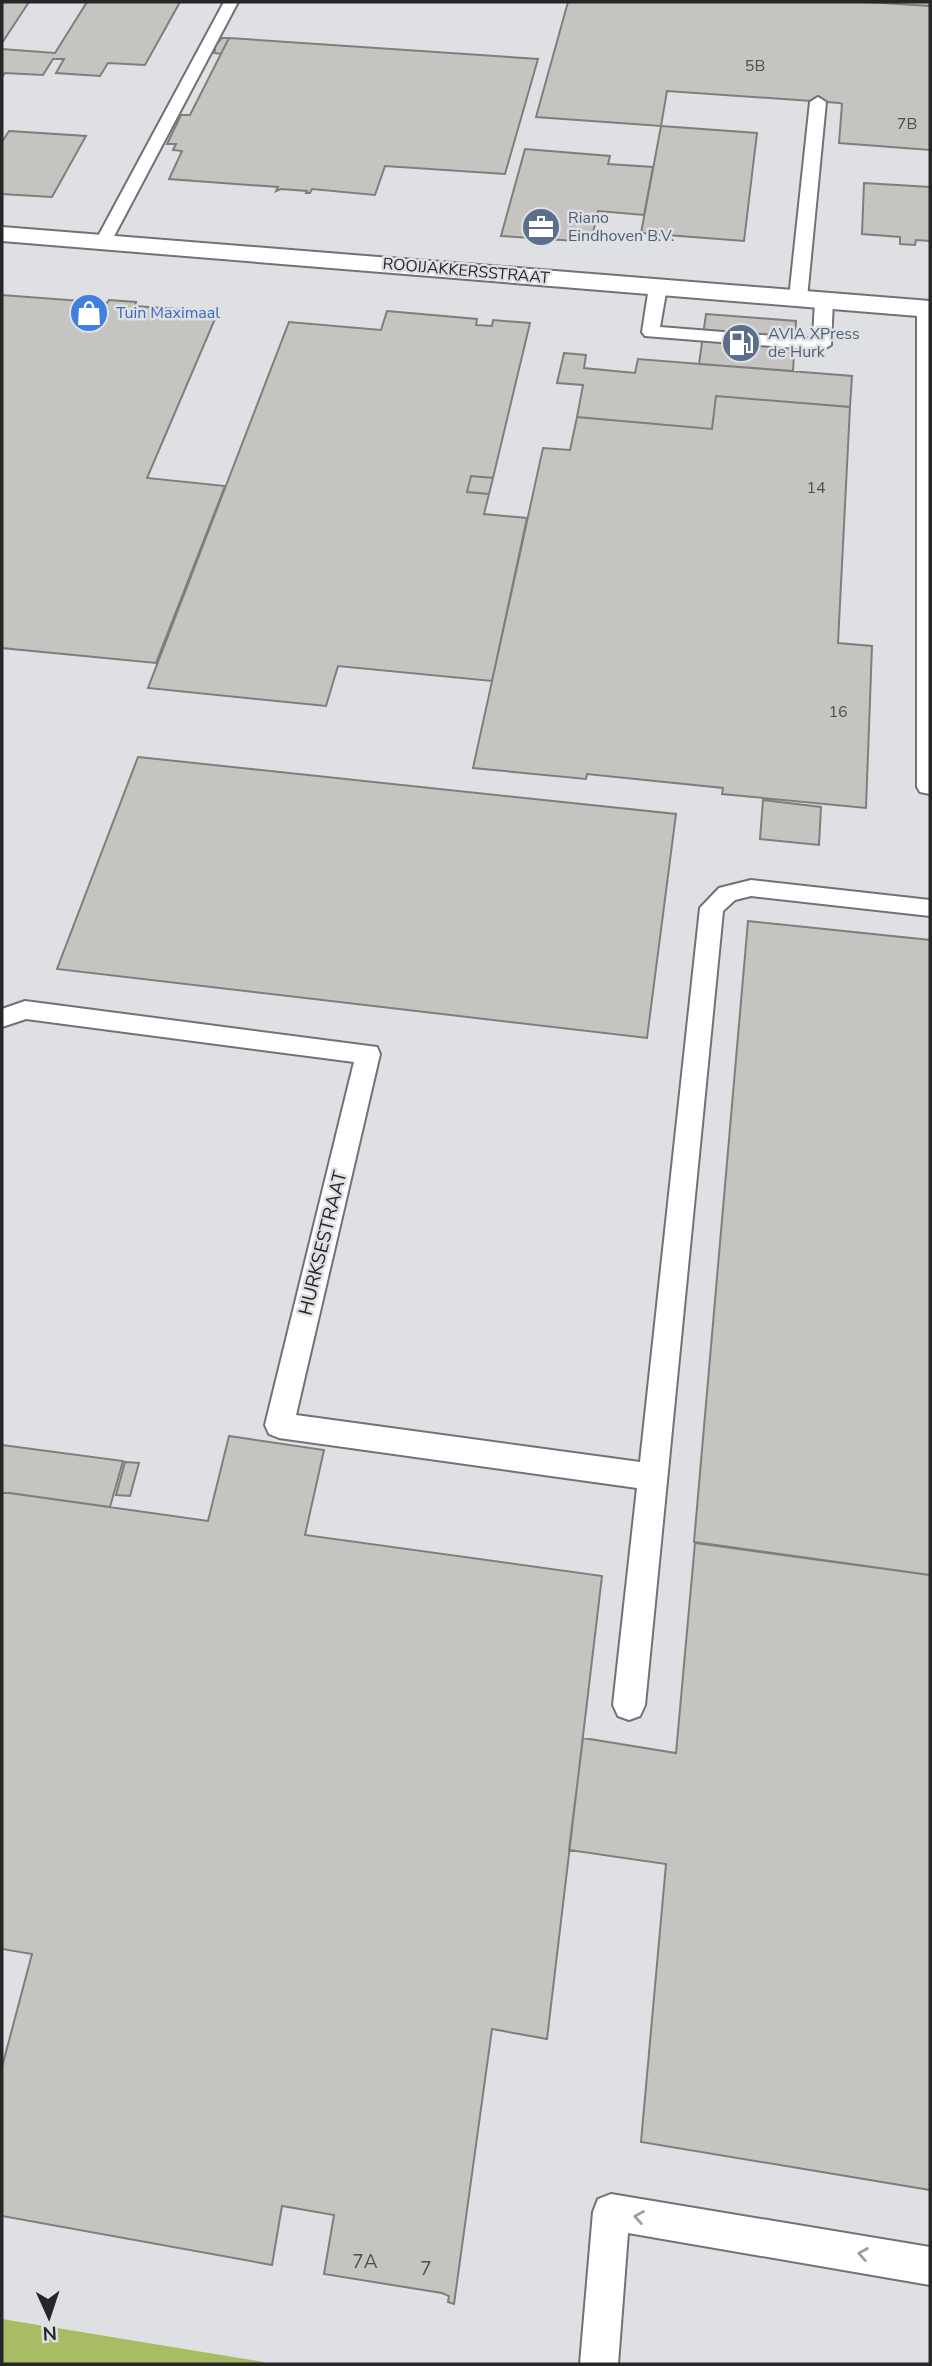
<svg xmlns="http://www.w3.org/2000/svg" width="932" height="2366" viewBox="0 0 932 2366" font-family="'Nunito Sans',sans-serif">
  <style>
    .green { fill: #a7bc63 }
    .building { fill: #c6c4c1; stroke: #807e7c; stroke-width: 2 }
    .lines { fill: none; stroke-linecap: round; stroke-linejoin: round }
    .lane-casing { stroke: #717275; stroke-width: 4 }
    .street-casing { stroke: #717275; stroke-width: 4 }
    .lane { fill: #fff; fill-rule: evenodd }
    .street { fill: #fff; fill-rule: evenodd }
    .oneway { stroke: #9e9e9f }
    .labels { text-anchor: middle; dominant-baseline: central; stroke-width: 5; stroke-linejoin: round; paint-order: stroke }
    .number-label { font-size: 16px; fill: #4f4e4f }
    .far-service-label { font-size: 16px; fill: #4e5e75; stroke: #dfe0e3; text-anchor: start }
    .far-street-label { font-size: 16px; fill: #272729; stroke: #dfe0e3 }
    .far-shop-label { font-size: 16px; fill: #366cbe; stroke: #dfe0e3; text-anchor: start }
    .street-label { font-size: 19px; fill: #272729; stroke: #dfe0e3 }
    .near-number-label { font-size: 19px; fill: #4f4e4f }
  </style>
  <rect width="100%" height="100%" fill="#dfe0e3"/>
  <!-- green -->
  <path class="green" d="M 2,2319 L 264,2362 L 264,2364 L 2,2364 Z"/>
  <!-- building -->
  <path class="building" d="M 2,2 L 29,2 L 2,43 Z
    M 87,2 L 180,2 L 145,65 L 108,63 L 100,76 L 56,73 L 64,59 L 53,59 L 43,75 L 5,73 L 2,77 L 2,49 L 55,53 Z
    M 568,2 L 866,2 L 930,6 L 930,150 L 839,143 L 842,104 L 840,103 L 667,91 L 661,126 L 536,117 Z
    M 866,2 L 930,2 L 930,6 Z
    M 222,38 L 229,38 L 221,54 L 214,53 L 215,50 L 212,49 Z
    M 229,38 L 538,59 L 505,174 L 385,166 L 375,195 L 312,189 L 310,193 L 306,193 L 307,191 L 281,189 L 276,191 L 278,187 L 169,179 L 182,151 L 173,150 L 176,144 L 167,144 L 181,115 L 190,115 Z
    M 661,126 L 757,133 L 744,241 L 641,233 Z
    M 9,131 L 86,136 L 52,197 L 2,194 L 2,142 Z
    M 525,149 L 610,156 L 608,164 L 653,167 L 644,215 L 598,211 L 591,242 L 501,236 Z
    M 864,183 L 930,187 L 930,241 L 916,240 L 915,245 L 900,244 L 900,237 L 862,234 Z
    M 2,295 L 107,303 L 109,300 L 136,302 L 135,306 L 218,312 L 147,478 L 225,486 L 156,663 L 2,648 Z
    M 387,311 L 477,319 L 476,325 L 492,326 L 493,320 L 530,323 L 493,478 L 471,476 L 467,492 L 489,494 L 484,514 L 527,518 L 492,681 L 338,666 L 326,706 L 148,688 L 289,322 L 381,330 Z
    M 706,314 L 796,321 L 793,371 L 699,364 Z
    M 564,353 L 586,355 L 584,368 L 635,373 L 638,359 L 852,376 L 850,407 L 716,396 L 712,429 L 577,417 L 583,385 L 557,383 Z
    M 716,396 L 850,407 L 838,643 L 872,646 L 866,808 L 722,794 L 723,788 L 587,774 L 586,779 L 473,768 L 543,448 L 570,450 L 577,417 L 712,429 Z
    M 471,476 L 493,478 L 489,494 L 467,492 Z
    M 138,757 L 676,814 L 647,1038 L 57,969 Z
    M 763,800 L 821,807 L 819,845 L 760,839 Z
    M 748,921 L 930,940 L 930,1575 L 694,1542 Z
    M 229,1436 L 324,1450 L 305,1535 L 602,1576 L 547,2039 L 492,2029 L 454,2304 L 448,2302 L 449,2296 L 442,2293 L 324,2274 L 334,2215 L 282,2206 L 272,2265 L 2,2216 L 2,2067 L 32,1954 L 2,1949 L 2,1492 L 208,1521 Z
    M 2,1445 L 123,1461 L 110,1507 L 2,1492 Z
    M 125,1462 L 139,1463 L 130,1496 L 116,1495 Z
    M 695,1543 L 930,1575 L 930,2190 L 641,2142 L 666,1864 L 569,1850 L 583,1738 L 676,1753 Z"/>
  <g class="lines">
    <defs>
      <path id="lane" d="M 224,2 L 238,2 L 111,242 L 109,246 L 97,246 L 95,242 Z
        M 818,97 L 826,102 L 807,298 L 798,303 L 789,298 L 810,102 Z
        M 658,282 L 667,287 L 660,327 L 813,339 L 815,300 L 818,296 L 830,296 L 833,300 L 831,345 L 822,350 L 645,336 L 642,332 L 649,287 Z
        M 926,303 L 930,304 L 930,794 L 920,792 L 917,787 L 917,308 Z
        M 751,880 L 930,900 L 930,916 L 751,896 L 735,900 L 723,911 L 645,1705 L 640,1716 L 629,1720 L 618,1716 L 613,1705 L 637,1488 L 279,1438 L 269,1434 L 265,1425 L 354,1062 L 26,1019 L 2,1027 L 2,1009 L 25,1001 L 377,1047 L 380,1054 L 296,1415 L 640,1462 L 700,908 L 719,888 Z
        M 611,2194 L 930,2247 L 930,2285 L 628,2233 L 618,2364 L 580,2364 L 593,2212 L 598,2199 Z"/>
      <path id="street" d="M 2,227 L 930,301 L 930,317 L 2,241 Z"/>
    </defs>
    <!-- lane casing -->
    <use href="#lane" class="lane-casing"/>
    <!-- street casing -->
    <use href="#street" class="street-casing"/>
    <!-- lane -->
    <use href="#lane" class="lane"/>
    <!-- street -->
    <use href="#street" class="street"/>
  </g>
  <!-- one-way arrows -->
  <defs><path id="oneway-chevron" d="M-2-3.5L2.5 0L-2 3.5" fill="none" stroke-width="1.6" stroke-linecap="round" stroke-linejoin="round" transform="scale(1.75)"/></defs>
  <g class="oneway">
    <use href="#oneway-chevron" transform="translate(639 2217) rotate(-170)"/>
    <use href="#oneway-chevron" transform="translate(863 2254) rotate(-170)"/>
  </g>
  <!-- icons -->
  <defs>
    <symbol id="office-disc" viewBox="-11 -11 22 22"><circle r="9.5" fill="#5c6f8a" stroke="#dfe0e3"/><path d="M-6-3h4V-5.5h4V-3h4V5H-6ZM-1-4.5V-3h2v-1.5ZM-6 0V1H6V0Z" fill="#fff"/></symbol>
    <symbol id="shop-disc" viewBox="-11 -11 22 22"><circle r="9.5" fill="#3f7fe0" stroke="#dfe0e3"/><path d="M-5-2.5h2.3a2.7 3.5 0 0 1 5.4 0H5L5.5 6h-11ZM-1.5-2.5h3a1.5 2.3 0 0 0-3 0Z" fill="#fff"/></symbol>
    <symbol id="fuel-disc" viewBox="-11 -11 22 22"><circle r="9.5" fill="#5c6f8a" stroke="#dfe0e3"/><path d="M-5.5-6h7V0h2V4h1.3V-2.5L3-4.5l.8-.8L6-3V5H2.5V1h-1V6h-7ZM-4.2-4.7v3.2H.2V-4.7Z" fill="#fff"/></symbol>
  </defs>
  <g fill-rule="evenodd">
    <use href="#office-disc" x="519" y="205" width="44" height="44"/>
    <use href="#shop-disc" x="67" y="291" width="44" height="44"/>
    <use href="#fuel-disc" x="719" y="321" width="44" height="44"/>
  </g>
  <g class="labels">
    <!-- number labels -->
    <g class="number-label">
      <text x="755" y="66">5B</text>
      <text x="907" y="124">7B</text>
      <text x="816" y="488">14</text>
      <text x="838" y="712">16</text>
    </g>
    <!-- far-service labels -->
    <g class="far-service-label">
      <text x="568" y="218">Riano<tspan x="568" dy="18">Eindhoven B.V.</tspan></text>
      <text x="768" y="334">AVIA XPress<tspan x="768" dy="18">de Hurk</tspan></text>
    </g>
    <!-- far-street labels -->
    <g class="far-street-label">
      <text transform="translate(466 271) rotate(5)">ROOIJAKKERSSTRAAT</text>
    </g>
    <!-- far-shop labels -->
    <g class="far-shop-label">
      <text x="116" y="313">Tuin Maximaal</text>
    </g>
    <!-- street labels -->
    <g class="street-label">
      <text transform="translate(323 1243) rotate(-76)">HURKSESTRAAT</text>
    </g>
    <!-- near-number labels -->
    <g class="near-number-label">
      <text x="365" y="2262">7A</text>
      <text x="426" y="2269">7</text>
    </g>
  </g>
  <!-- border -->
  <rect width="932" height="2366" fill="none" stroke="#272729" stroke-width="7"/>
  <!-- north arrow -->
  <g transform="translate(49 2317) rotate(177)" stroke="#dfe0e3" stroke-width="5" paint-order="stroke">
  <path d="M0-5L12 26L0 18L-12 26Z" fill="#272729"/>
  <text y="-10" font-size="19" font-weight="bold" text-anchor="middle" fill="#272729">N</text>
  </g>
</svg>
